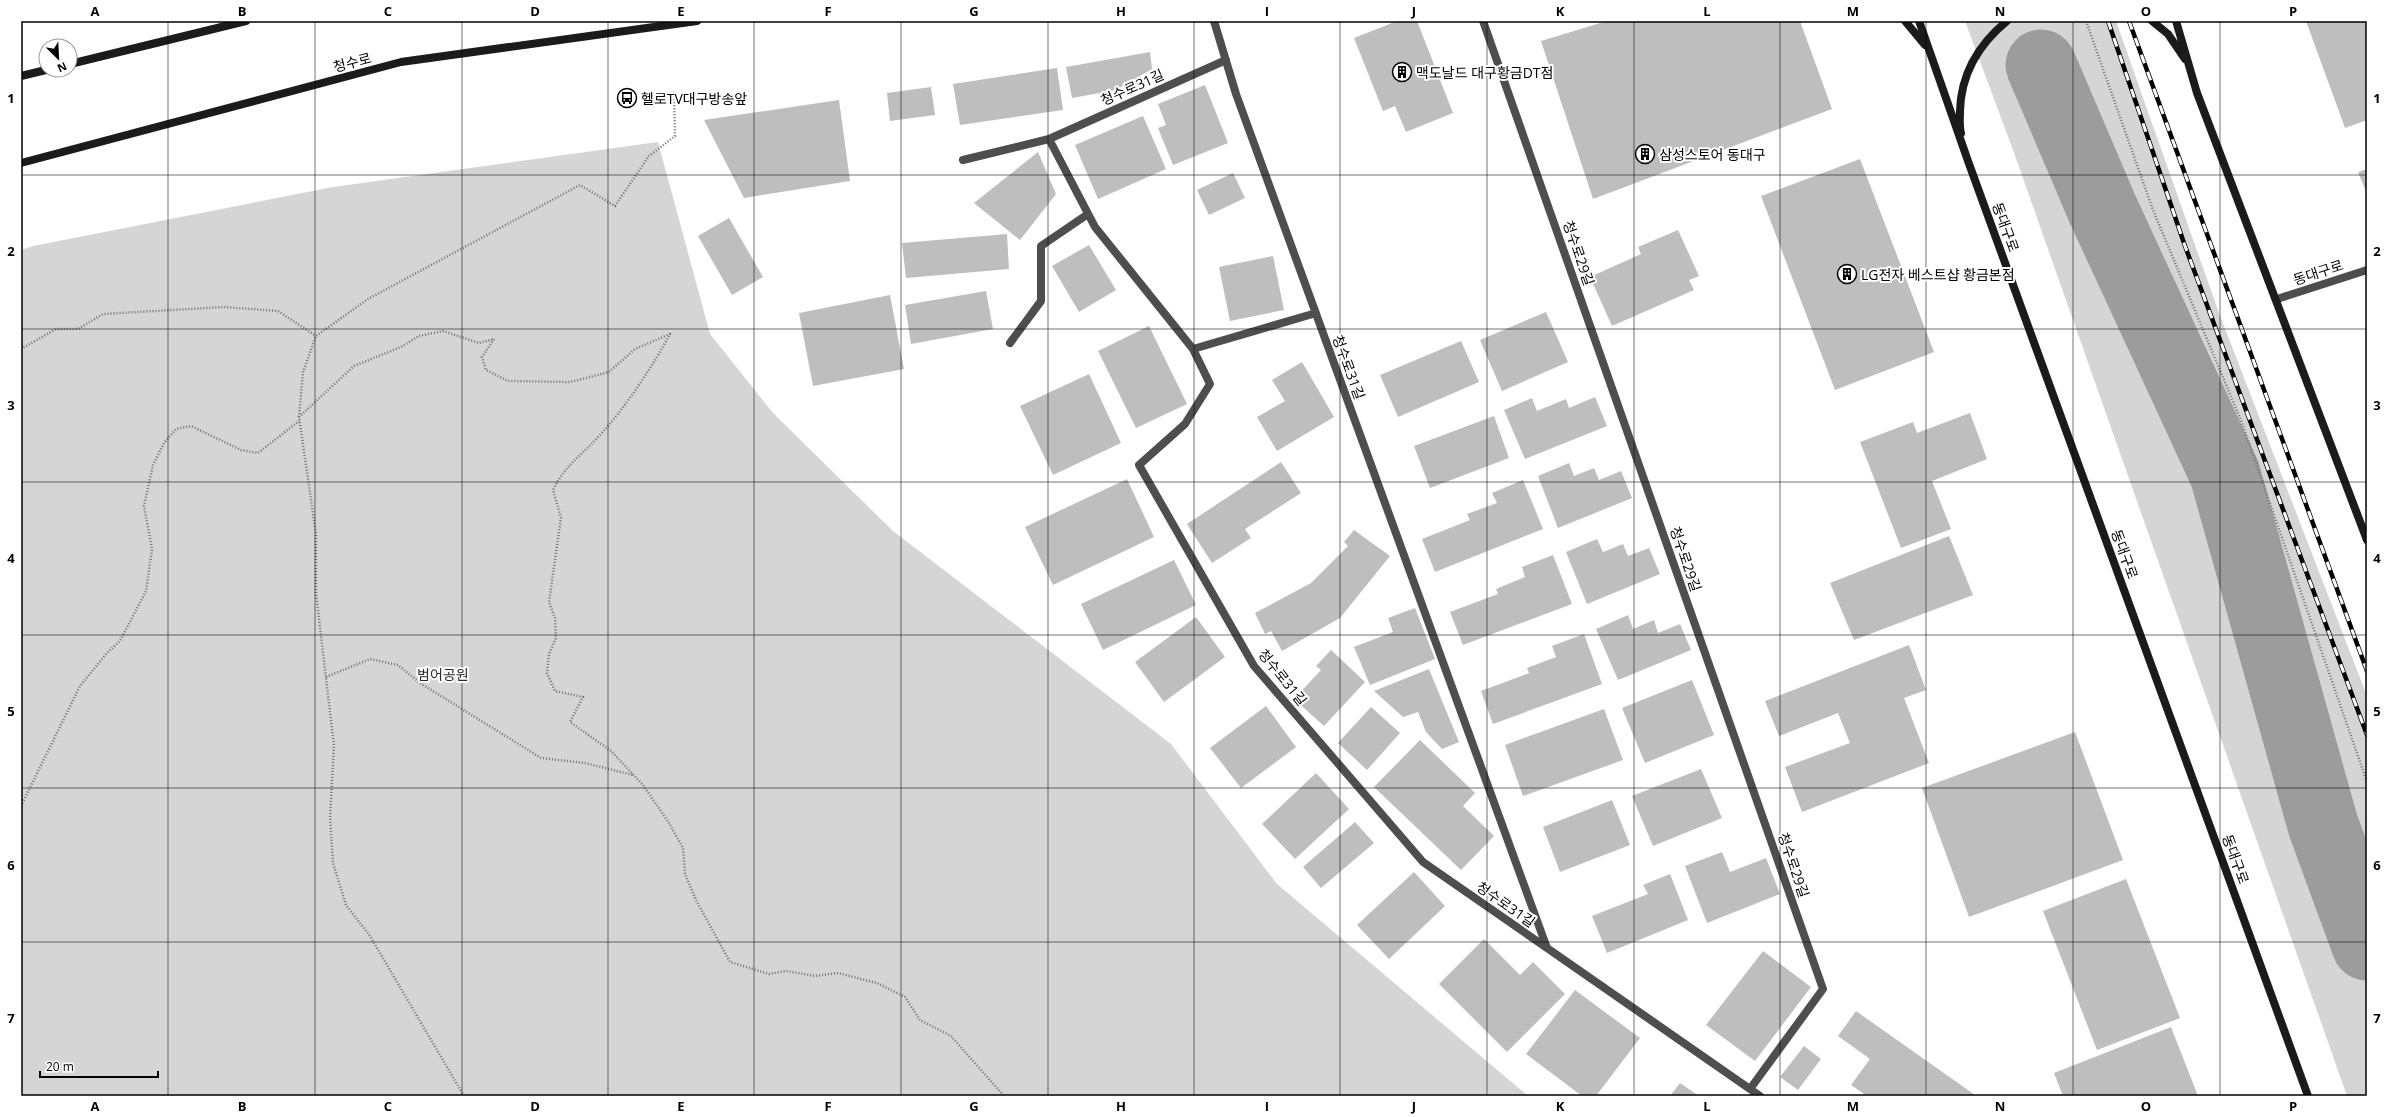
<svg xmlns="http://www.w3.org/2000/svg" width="2388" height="1117" viewBox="0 0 2388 1117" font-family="'Open Sans','Noto Sans KR',sans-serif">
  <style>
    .green { fill: #d5d5d5 }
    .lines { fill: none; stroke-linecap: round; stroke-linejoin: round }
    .river { stroke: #9c9c9c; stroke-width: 71 }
    .building { fill: #bebebe }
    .path { stroke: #707070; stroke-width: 2.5; stroke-dasharray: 1 2; stroke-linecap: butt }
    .minor { stroke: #4e4e4e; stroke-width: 8 }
    .secondary { stroke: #1b1b1b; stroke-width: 8 }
    .rail-casing { stroke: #000; stroke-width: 4.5 }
    .rail { stroke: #fff; stroke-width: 3; stroke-dasharray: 9; stroke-linecap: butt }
    .grid { fill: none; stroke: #000; stroke-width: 1; stroke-opacity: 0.55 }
    .labels { text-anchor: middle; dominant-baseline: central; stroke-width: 4; stroke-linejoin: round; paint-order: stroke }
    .street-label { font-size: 14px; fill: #000; stroke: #fff }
    .poi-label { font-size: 14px; fill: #000; stroke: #fff; text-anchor: start }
    .park-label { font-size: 14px; fill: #2c2c2c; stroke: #fff }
    .neatline { fill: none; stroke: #000; stroke-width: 1.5 }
    .grid-label { font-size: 13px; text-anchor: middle; font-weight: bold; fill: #000 }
  </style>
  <rect width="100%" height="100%" fill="#fff"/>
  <!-- green -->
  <path class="green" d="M 1965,21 L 2116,21 L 2219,313 L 2367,696 L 2367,1096 L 2347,1096 L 2013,150 Z
    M 658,142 L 710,334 L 773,413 L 893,531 L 1171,744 L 1277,884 L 1528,1096 L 21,1096 L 21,250 L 33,246 L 333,187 Z"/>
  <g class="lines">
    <!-- river -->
    <path class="river" d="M 2041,65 L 2102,208 L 2225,474 L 2323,825 L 2367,945"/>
  </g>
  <!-- building -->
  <path class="building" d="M 1397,21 L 1417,21 L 1453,113 L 1406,132 L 1395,106 L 1383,111 L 1354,38 Z
    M 1607,21 L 1800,21 L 1832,109 L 1593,199 L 1541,41 Z
    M 2306,21 L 2367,21 L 2367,120 L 2345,128 Z
    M 1150,52 L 1152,69 L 1116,90 L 1072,98 L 1066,67 Z
    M 1057,68 L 1063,110 L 960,125 L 953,84 Z
    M 1205,85 L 1228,143 L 1173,165 L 1158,128 L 1166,125 L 1158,104 Z
    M 931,87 L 935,115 L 890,121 L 887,93 Z
    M 839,100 L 850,181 L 744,198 L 704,120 Z
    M 1143,116 L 1166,169 L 1098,199 L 1075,145 Z
    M 1038,152 L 1056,194 L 1020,240 L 974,203 Z
    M 1860,159 L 1934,352 L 1835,390 L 1761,196 Z
    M 2367,169 L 2367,194 L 2358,172 Z
    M 1233,173 L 1245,198 L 1209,215 L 1197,190 Z
    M 729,218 L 763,277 L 732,295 L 698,236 Z
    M 1678,230 L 1699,276 L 1689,280 L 1694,290 L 1612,326 L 1590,277 L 1641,254 L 1638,247 Z
    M 1007,234 L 1009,269 L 906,278 L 902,243 Z
    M 1089,245 L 1116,290 L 1079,312 L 1052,266 Z
    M 1273,256 L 1284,310 L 1230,321 L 1219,267 Z
    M 986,291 L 993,329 L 911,344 L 905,305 Z
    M 890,295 L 904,369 L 813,386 L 799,313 Z
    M 1546,312 L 1568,362 L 1502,391 L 1480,340 Z
    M 1149,326 L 1187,404 L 1136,428 L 1098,351 Z
    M 1461,341 L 1479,382 L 1398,417 L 1380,375 Z
    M 1302,362 L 1334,417 L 1277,451 L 1257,417 L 1285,401 L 1272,380 Z
    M 1089,374 L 1121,443 L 1053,475 L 1020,406 Z
    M 1595,397 L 1607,426 L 1525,459 L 1504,410 L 1532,398 L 1537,411 L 1566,399 L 1569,408 Z
    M 1970,413 L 1987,459 L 1932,481 L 1951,529 L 1901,548 L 1860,442 L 1913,422 L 1917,433 Z
    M 1494,416 L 1509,458 L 1430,488 L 1414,446 Z
    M 1281,462 L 1301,493 L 1245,529 L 1251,538 L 1212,563 L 1187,524 Z
    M 1569,463 L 1574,476 L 1594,468 L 1599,480 L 1621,471 L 1632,498 L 1558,528 L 1538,476 Z
    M 1127,479 L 1154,537 L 1053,585 L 1025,527 Z
    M 1523,480 L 1543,529 L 1435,572 L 1422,539 L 1470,520 L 1467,514 L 1497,503 L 1492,493 Z
    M 1354,530 L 1390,556 L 1340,618 L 1282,651 L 1271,631 L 1265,634 L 1255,613 L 1311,583 L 1348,546 L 1344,542 Z
    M 1949,536 L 1973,595 L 1854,640 L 1830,583 Z
    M 1597,539 L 1603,552 L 1623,544 L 1628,556 L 1649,548 L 1660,574 L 1587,604 L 1566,552 Z
    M 1553,555 L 1572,604 L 1463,645 L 1450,612 L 1498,594 L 1496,589 L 1525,577 L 1522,567 Z
    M 1174,560 L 1196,605 L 1103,650 L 1081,604 Z
    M 1415,608 L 1435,659 L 1370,685 L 1354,647 L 1393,632 L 1388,618 Z
    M 1628,615 L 1633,629 L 1654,620 L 1658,633 L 1680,624 L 1691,650 L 1618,680 L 1596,629 Z
    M 1196,617 L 1225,657 L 1164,702 L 1135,662 Z
    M 1584,634 L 1602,684 L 1493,724 L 1481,691 L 1529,673 L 1527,668 L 1556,657 L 1552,646 Z
    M 1909,645 L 1926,690 L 1904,698 L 1929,763 L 1802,812 L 1785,767 L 1850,743 L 1838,713 L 1779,736 L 1765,701 Z
    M 1331,650 L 1365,682 L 1324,726 L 1294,699 L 1321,670 L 1316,666 Z
    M 1429,669 L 1459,742 L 1442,749 L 1426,732 L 1418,712 L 1403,717 L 1374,691 Z
    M 1692,680 L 1714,735 L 1645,763 L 1622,708 Z
    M 1266,706 L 1296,747 L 1241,788 L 1210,748 Z
    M 1371,707 L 1400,733 L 1367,770 L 1338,743 Z
    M 1604,709 L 1623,760 L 1523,796 L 1505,745 Z
    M 2075,732 L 2123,860 L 1969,917 L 1922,788 Z
    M 1420,740 L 1475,793 L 1463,806 L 1494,836 L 1461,870 L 1374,787 Z
    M 1701,769 L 1722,818 L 1653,846 L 1632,796 Z
    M 1316,773 L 1349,809 L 1295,859 L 1262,824 Z
    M 1612,800 L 1630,845 L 1560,872 L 1543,827 Z
    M 1355,822 L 1374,843 L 1321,888 L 1303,867 Z
    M 1722,852 L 1730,872 L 1766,858 L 1780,894 L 1707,923 L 1685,866 Z
    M 1414,872 L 1445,906 L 1389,959 L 1357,925 Z
    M 1670,874 L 1688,920 L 1607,953 L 1592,916 L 1648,894 L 1643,885 Z
    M 2126,879 L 2180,1018 L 2097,1050 L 2043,911 Z
    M 1484,939 L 1520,975 L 1533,962 L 1565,994 L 1507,1052 L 1439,984 Z
    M 1763,951 L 1811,987 L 1755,1061 L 1706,1025 Z
    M 1575,990 L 1640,1038 L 1596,1096 L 1582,1096 L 1526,1054 Z
    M 1856,1011 L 1975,1095 L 1974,1096 L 1867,1096 L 1851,1085 L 1870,1059 L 1838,1036 Z
    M 2171,1027 L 2198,1096 L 2063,1096 L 2054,1073 Z
    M 1804,1046 L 1821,1059 L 1798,1090 L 1780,1077 Z
    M 1680,1083 L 1699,1096 L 1670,1096 Z"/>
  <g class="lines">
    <!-- path -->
    <path class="path" d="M 2086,21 L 2153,210 L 2242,423 L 2367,782
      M 21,349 L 56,329 L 78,329 L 103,314 L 224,307 L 278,311 L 316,336
      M 299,417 L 354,366 L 401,347 L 419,336 L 443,331 L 479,343 L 494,339 L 482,357 L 486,370 L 508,381 L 570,382 L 609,372 L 635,349 L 670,334 C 653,366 625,408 600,435 C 582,455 565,465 553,490 L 561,518 L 549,602 L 555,618 L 556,638 L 549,654 L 547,673 L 555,691 L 583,697 L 570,722 L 611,751 L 643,785 L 669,823 L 683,848 L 685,874 L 696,900 L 730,962 L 769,974 L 786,971 L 815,976 L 838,973 L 877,983 L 905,997 L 920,1020 L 951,1036 L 1004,1096
      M 326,677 L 370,659 L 398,665 L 420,683 L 541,758 L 585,763 L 633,775
      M 21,806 L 80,686 L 107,653 L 120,641 L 146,591 L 152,549 L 144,506 L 153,465 L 164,443 L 176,429 L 191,426 L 241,450 L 258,453 L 299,421
      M 464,1096 L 370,936 L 346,905 L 333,863 L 330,817 L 334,746 L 316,593 L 316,534 L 299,417 L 303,372 L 316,336 L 368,299 L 580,185 L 615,206 L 649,156 L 675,136 L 674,91"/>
    <!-- minor -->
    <path class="minor" d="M 1214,21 L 1236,94 L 1547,948 L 1760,1096
      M 1483,21 L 1823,989 L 1750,1089
      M 1049,139 L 1095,227 L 1193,349 L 1210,384 L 1185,424 L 1139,465 L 1254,666 L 1423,862 L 1547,948
      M 963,160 L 1049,139 L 1226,60
      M 2277,299 L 2367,270
      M 1010,343 L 1041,301 L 1041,246 L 1088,214
      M 1193,349 L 1316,313"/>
    <!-- secondary -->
    <path class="secondary" d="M 1905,21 L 1925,45
      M 1919,21 L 1968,161 L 2308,1096
      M 2152,21 L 2168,34 L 2185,59
      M 2176,21 L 2197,93 L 2367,540
      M 70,64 L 246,21
      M 21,76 L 46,70
      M 1961,133 C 1959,126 1960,118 1960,111 C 1961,74 1979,44 2007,21
      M 21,163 L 401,62 L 697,21"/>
    <defs>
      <path id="rail" d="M 2108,21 L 2185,246 L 2367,735
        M 2129,21 L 2367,671"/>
    </defs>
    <!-- rail casing -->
    <use href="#rail" class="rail-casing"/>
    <!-- rail -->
    <use href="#rail" class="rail"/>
  </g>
  <!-- grid -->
  <path class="grid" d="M 168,21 L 168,1096M 315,21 L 315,1096M 462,21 L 462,1096M 608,21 L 608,1096M 754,21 L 754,1096M 901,21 L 901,1096M 1048,21 L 1048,1096M 1194,21 L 1194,1096M 1340,21 L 1340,1096M 1487,21 L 1487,1096M 1634,21 L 1634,1096M 1780,21 L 1780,1096M 1926,21 L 1926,1096M 2073,21 L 2073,1096M 2220,21 L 2220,1096M 21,175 L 2367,175M 21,329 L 2367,329M 21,482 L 2367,482M 21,635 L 2367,635M 21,788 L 2367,788M 21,942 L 2367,942"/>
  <!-- icons -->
  <defs>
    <symbol id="building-ring" viewBox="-11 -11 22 22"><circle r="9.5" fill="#fff" stroke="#000" stroke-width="1.5"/><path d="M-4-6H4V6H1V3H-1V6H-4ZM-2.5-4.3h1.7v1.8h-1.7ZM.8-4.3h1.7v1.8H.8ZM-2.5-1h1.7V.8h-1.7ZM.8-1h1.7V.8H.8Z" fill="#000"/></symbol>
    <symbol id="bus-ring" viewBox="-11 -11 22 22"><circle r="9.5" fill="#fff" stroke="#000" stroke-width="1.5"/><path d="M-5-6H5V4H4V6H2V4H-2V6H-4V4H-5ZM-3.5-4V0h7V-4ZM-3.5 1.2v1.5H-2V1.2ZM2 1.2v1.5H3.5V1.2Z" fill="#000"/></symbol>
  </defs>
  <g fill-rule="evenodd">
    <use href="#building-ring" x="1391" y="61" width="22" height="22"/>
    <use href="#bus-ring" x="616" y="87" width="22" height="22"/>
    <use href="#building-ring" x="1634" y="143" width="22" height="22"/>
    <use href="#building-ring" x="1836" y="263" width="22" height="22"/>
  </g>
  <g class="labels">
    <!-- street labels -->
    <g class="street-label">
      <text transform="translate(352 62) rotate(-15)">청수로</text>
      <text transform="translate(1132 87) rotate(-24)">청수로31길</text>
      <text transform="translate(2006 227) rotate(70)">동대구로</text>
      <text transform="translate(1579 253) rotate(71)">청수로29길</text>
      <text transform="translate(2318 272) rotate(-18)">동대구로</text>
      <text transform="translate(1349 367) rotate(70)">청수로31길</text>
      <text transform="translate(2125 554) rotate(70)">동대구로</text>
      <text transform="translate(1686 559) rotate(71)">청수로29길</text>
      <text transform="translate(1283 677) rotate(51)">청수로31길</text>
      <text transform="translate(2236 859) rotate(70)">동대구로</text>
      <text transform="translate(1794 865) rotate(71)">청수로29길</text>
      <text transform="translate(1506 904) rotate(35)">청수로31길</text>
    </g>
    <!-- poi labels -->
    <g class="poi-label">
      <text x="1416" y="72">맥도날드 대구황금DT점</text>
      <text x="641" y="98">헬로TV대구방송앞</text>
      <text x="1659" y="154">삼성스토어 동대구</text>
      <text x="1861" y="274">LG전자 베스트샵 황금본점</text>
    </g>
    <!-- park labels -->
    <g class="park-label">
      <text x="443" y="674">범어공원</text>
    </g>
  </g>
  <!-- border -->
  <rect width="2388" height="1117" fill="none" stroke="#ffffff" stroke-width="44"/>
  <!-- north arrow -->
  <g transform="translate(58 58) rotate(156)"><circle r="19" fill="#ffffff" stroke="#999999"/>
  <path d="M0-3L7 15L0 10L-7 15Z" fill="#000000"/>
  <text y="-6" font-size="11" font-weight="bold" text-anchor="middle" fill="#000000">N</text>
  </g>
  <!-- scale -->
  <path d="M40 1071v6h118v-6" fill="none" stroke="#000000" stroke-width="2"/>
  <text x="46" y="1071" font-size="12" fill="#000000" stroke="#ffffff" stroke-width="3" paint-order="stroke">20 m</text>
  <rect x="22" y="22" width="2344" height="1073" class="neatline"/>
  <g class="grid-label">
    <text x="95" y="16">A</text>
    <text x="242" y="16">B</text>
    <text x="388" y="16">C</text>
    <text x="535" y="16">D</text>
    <text x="681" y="16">E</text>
    <text x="828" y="16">F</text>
    <text x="974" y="16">G</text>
    <text x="1121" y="16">H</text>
    <text x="1267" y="16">I</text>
    <text x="1414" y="16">J</text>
    <text x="1560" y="16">K</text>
    <text x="1707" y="16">L</text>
    <text x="1853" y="16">M</text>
    <text x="2000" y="16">N</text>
    <text x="2146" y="16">O</text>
    <text x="2293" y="16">P</text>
    <text x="11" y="103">1</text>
    <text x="2377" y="103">1</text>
    <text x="11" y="256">2</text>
    <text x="2377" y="256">2</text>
    <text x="11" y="410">3</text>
    <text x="2377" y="410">3</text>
    <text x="11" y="563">4</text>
    <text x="2377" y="563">4</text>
    <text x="11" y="716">5</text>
    <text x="2377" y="716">5</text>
    <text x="11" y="870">6</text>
    <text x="2377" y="870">6</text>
    <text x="11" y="1023">7</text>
    <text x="2377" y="1023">7</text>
    <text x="95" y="1111">A</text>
    <text x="242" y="1111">B</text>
    <text x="388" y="1111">C</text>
    <text x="535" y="1111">D</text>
    <text x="681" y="1111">E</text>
    <text x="828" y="1111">F</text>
    <text x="974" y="1111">G</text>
    <text x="1121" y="1111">H</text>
    <text x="1267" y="1111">I</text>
    <text x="1414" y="1111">J</text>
    <text x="1560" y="1111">K</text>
    <text x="1707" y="1111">L</text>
    <text x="1853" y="1111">M</text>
    <text x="2000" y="1111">N</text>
    <text x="2146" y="1111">O</text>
    <text x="2293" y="1111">P</text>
  </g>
</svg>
